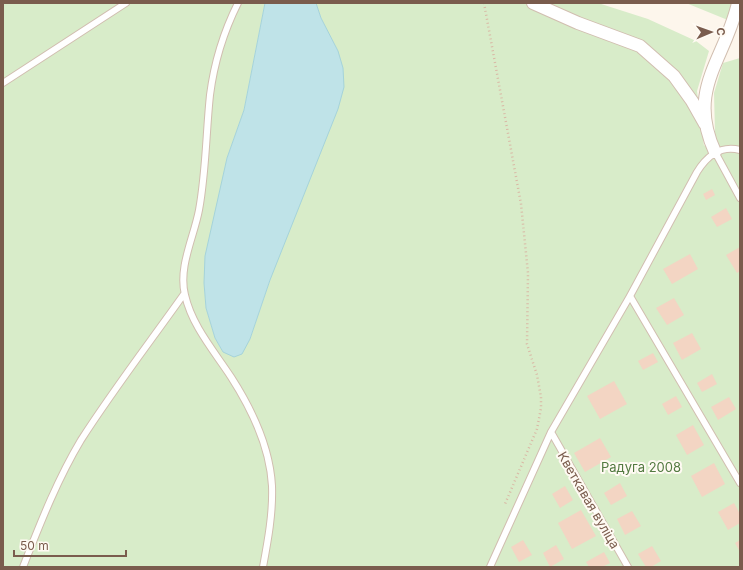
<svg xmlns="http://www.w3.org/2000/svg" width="743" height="570" viewBox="0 0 743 570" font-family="Inter,sans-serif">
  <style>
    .green { fill: #d8ecc9 }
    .water { fill: #bfe3e8; stroke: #a5d3da }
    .building { fill: #f3d5c3 }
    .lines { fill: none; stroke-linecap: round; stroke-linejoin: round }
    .service-casing { stroke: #d1beb0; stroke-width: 8 }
    .minor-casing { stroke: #d1beb0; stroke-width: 14 }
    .path { stroke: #d9b8a5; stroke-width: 2.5; stroke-dasharray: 1 3; stroke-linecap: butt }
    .service { stroke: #fff; stroke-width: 6 }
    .minor { stroke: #fff; stroke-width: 12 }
    .labels { text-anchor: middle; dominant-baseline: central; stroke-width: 4; stroke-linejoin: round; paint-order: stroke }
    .park-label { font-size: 13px; fill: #537a41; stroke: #fffaf3 }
    .street-label { font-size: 13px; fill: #7a5c4d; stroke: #fffaf3 }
  </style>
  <rect width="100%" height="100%" fill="#fdf6ec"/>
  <!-- green -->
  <path class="green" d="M 3,3 L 265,3 L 244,110 L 227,158 L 204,283 L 206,308 L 215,338 L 223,352 L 250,339 L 270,280 L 338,51 L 321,18 L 316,3 L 598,3 L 648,19 L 696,41 L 709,51 L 697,91 L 704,146 L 715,133 L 714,93 L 723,63 L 740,58 L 740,567 L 3,567 Z
    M 686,3 L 740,3 L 740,25 Z"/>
  <!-- water -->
  <path class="water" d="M 265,3 L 316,3 L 321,18 L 338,51 L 343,68 L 344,87 L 338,109 L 270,280 L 250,339 L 242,354 L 234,357 L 223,352 L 215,338 L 206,308 L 204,283 L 205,256 L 227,158 L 244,110 Z"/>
  <!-- building -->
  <path class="building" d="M 712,189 L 715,195 L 706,200 L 703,194 Z
    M 726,208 L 732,219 L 717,227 L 711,217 Z
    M 740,247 L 740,271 L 737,273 L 726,255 Z
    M 690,254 L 698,269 L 672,284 L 663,269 Z
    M 674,298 L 684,315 L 667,325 L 656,308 Z
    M 692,333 L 701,349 L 682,360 L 673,343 Z
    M 653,353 L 658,362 L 643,370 L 638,361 Z
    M 712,374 L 717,384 L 702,392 L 697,383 Z
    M 614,381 L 627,404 L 600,419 L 587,396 Z
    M 676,396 L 682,407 L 668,415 L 662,404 Z
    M 729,397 L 736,409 L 718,420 L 711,407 Z
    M 693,425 L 704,445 L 687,455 L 676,435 Z
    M 600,438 L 611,457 L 585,472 L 574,453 Z
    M 714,463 L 725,484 L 702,497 L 691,476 Z
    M 620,483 L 627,496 L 611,505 L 604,493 Z
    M 565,486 L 573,500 L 560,508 L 552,494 Z
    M 734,503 L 740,514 L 740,523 L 728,530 L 718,512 Z
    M 581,510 L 596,536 L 572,549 L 558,523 Z
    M 632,511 L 641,526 L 625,535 L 617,519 Z
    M 523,540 L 532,555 L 519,562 L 511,547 Z
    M 740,540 L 740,552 L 735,543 Z
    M 556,545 L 564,559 L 550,567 L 543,553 Z
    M 652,546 L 661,561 L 651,567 L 646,567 L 638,554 Z
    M 604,552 L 610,563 L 602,567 L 589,567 L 586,562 Z"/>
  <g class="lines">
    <defs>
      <path id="service" d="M 238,3 C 224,31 214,64 210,95 C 206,133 206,172 199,210 C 194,237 178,267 185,295 C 192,326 214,351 231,377 C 251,408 270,448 272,486 C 273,513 268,540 263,567
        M 3,83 L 126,3
        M 715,152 L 740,198
        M 630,296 L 740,483
        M 551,432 L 628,567
        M 23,567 C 40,524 57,480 81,440 C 113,390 150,342 184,294
        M 490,567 L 551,432 L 630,296 L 697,172 C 707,156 720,145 740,150"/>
      <path id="minor" d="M 533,3 L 578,23 L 640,46 L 674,76 L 692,101 L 705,124
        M 715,152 C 686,89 725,60 738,3"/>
    </defs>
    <!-- service casing -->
    <use href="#service" class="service-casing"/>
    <!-- minor casing -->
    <use href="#minor" class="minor-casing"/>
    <!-- path -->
    <path class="path" d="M 484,3 L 521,204 L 528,273 L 527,344 L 537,375 L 541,397 L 541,408 L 537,429 L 505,504"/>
    <!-- service -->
    <use href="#service" class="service"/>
    <!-- minor -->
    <use href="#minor" class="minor"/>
  </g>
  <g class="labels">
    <!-- park labels -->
    <g class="park-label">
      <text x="641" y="467">Радуга 2008</text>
    </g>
    <!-- street labels -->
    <g class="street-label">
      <text transform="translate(589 500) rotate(60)">Кветкавая вуліца</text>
    </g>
  </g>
  <!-- border -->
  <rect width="743" height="570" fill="none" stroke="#7a5c4d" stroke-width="8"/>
  <!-- north arrow -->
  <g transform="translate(711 32) rotate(88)" stroke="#fffaf3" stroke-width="3" paint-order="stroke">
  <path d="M0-3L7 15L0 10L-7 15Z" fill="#7a5c4d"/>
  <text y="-6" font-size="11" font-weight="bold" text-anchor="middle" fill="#7a5c4d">С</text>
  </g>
  <!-- scale -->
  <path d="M14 550v6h112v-6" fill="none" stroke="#7a5c4d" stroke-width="2"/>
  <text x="20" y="550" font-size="12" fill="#7a5c4d" stroke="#fffaf3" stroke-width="3" paint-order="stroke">50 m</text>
</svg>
